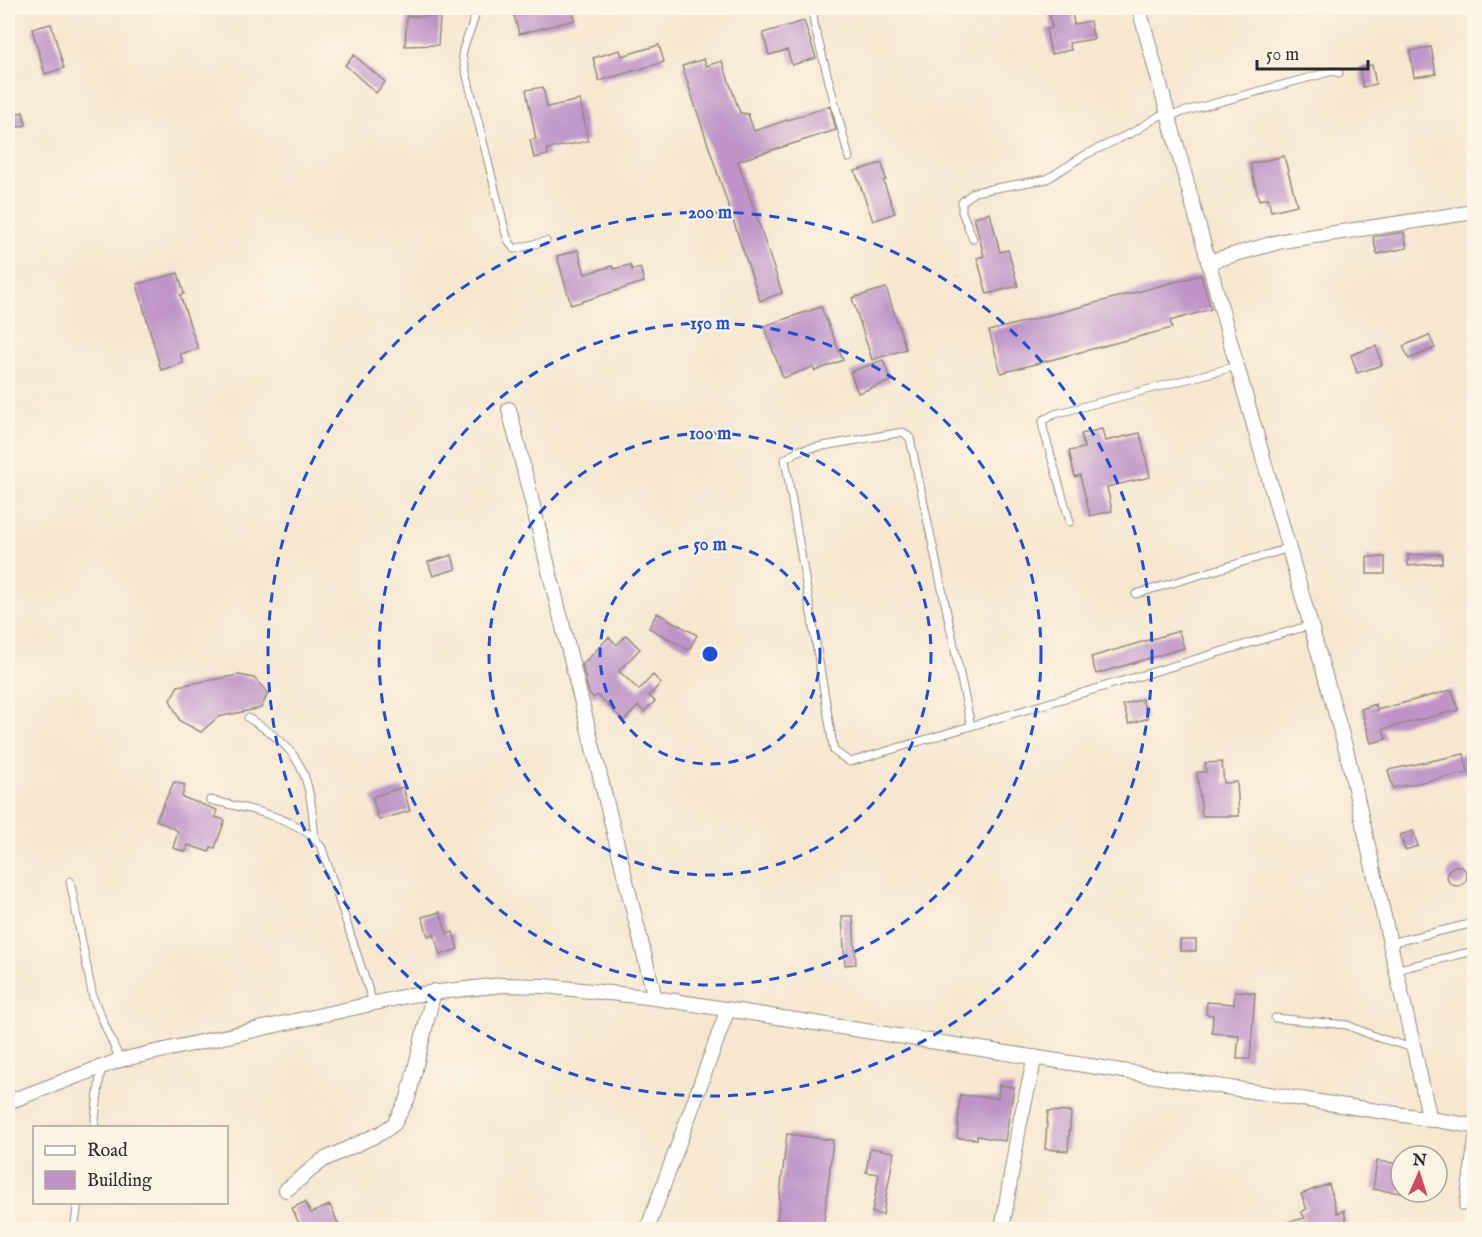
<svg xmlns="http://www.w3.org/2000/svg" width="1482" height="1237" viewBox="0 0 1482 1237" font-family="'IM FELL English',serif">
  <style>
    .building { fill: #bd93c8 }
    .lines { fill: none; stroke-linecap: round; stroke-linejoin: round }
    .service-casing { stroke: #90897d; stroke-width: 9 }
    .minor-casing { stroke: #90897d; stroke-width: 16 }
    .service { stroke: #fff; stroke-width: 7 }
    .minor { stroke: #fff; stroke-width: 14 }
    .ring { fill: none; stroke: #1d4ed8; stroke-width: 3; stroke-dasharray: 10 8 }
    .centre { fill: #1d4ed8; stroke: #fcf5e5; stroke-width: 3 }
    .ring-label { font-size: 18px; text-anchor: middle; font-weight: bold; fill: #1d4ed8; stroke: #fcf5e5; stroke-width: 4.5; stroke-linejoin: round; paint-order: stroke }
  </style>
  <rect width="100%" height="100%" fill="#fcf5e5"/>
  <filter id="ink" filterUnits="userSpaceOnUse"><feTurbulence type="fractalNoise" baseFrequency=".0167" numOctaves="2"/><feDisplacementMap in="SourceGraphic" scale="12" xChannelSelector="R" yChannelSelector="G"/><feConvolveMatrix kernelMatrix="1 2 1 2 8 2 1 2 1" color-interpolation-filters="sRGB"/></filter>
  <filter id="wash" filterUnits="userSpaceOnUse"><feTurbulence type="fractalNoise" baseFrequency=".008" numOctaves="4" result="noise"/><feDisplacementMap in="SourceGraphic" scale="24" xChannelSelector="R" yChannelSelector="G"/><feGaussianBlur stdDeviation="1.35" result="paint"/><feColorMatrix in="noise" values="0 0 0 0 0 0 0 0 0 0 0 0 0 0 0 0 0 1.4 0 .05"/><feComposite in="paint" operator="in"/></filter>
  <g filter="url(#wash)">
    <rect width="100%" height="100%" fill="#f6e7cf"/>
    <g id="blocks">
      <!-- building -->
      <path class="building" d="M 512,8 L 572,8 L 575,20 L 519,34 Z
        M 1048,8 L 1071,8 L 1074,24 L 1090,21 L 1094,39 L 1069,43 L 1071,50 L 1051,54 L 1046,29 L 1052,28 Z
        M 407,16 L 440,17 L 438,45 L 405,46 Z
        M 804,21 L 816,58 L 792,65 L 787,50 L 769,55 L 763,33 Z
        M 51,24 L 64,68 L 45,74 L 32,29 Z
        M 659,45 L 664,62 L 599,81 L 593,58 L 620,50 L 622,56 Z
        M 1431,47 L 1436,74 L 1414,77 L 1410,51 Z
        M 354,55 L 385,82 L 376,93 L 345,65 Z
        M 704,59 L 706,66 L 722,61 L 740,113 L 748,114 L 754,131 L 830,106 L 836,130 L 738,161 L 782,293 L 760,301 L 682,66 Z
        M 1372,65 L 1376,84 L 1363,87 L 1359,68 Z
        M 543,87 L 547,107 L 580,100 L 588,141 L 547,149 L 548,155 L 534,158 L 530,140 L 536,139 L 526,90 Z
        M 23,112 L 26,125 L 8,130 L 8,116 Z
        M 1284,156 L 1297,205 L 1271,211 L 1268,198 L 1259,200 L 1250,164 Z
        M 882,163 L 886,180 L 883,180 L 895,213 L 873,221 L 855,171 Z
        M 990,213 L 1000,252 L 1008,250 L 1018,286 L 987,294 L 977,258 L 984,256 L 974,217 Z
        M 1404,232 L 1407,248 L 1377,254 L 1373,237 Z
        M 578,250 L 585,274 L 612,266 L 614,269 L 630,265 L 632,270 L 640,268 L 644,282 L 571,305 L 557,256 Z
        M 178,273 L 184,294 L 180,295 L 198,349 L 180,354 L 183,363 L 161,370 L 137,284 Z
        M 1201,275 L 1211,309 L 1170,321 L 1172,328 L 1001,373 L 989,331 Z
        M 886,288 L 906,349 L 872,360 L 852,298 Z
        M 821,307 L 843,360 L 815,371 L 813,367 L 783,378 L 764,326 Z
        M 1429,335 L 1435,348 L 1409,359 L 1403,346 Z
        M 1376,346 L 1382,365 L 1357,373 L 1351,355 Z
        M 883,360 L 891,381 L 858,393 L 850,372 Z
        M 1102,429 L 1105,441 L 1140,433 L 1150,477 L 1107,487 L 1112,511 L 1090,516 L 1080,475 L 1075,477 L 1069,451 L 1084,448 L 1081,434 Z
        M 1442,554 L 1442,563 L 1408,566 L 1408,555 Z
        M 452,555 L 456,569 L 433,576 L 428,562 Z
        M 1367,557 L 1385,557 L 1385,574 L 1367,574 Z
        M 657,613 L 697,635 L 689,650 L 649,628 Z
        M 1179,631 L 1184,648 L 1096,674 L 1091,657 Z
        M 626,635 L 640,649 L 619,671 L 639,690 L 653,675 L 661,683 L 649,696 L 655,701 L 644,712 L 638,706 L 624,721 L 597,695 L 594,698 L 589,693 L 582,665 L 609,637 L 617,645 Z
        M 239,675 L 254,678 L 268,693 L 261,708 L 218,717 L 201,732 L 180,721 L 170,700 L 178,686 Z
        M 1452,690 L 1458,710 L 1383,729 L 1386,739 L 1371,743 L 1361,709 L 1376,704 L 1377,710 Z
        M 1142,699 L 1148,718 L 1129,724 L 1123,705 Z
        M 1464,754 L 1468,773 L 1393,788 L 1388,770 Z
        M 1222,762 L 1224,783 L 1237,782 L 1239,816 L 1202,816 L 1197,772 L 1206,772 L 1205,763 Z
        M 174,782 L 185,785 L 182,797 L 217,810 L 215,817 L 225,820 L 215,848 L 211,847 L 209,852 L 188,845 L 186,852 L 173,848 L 178,831 L 156,820 Z
        M 403,787 L 410,811 L 379,820 L 372,797 Z
        M 1413,831 L 1418,846 L 1405,850 L 1400,835 Z
        M1447 876a10 10 0 1 1 20 0a10 10 0 1 1-20 0Z
        M 440,912 L 447,934 L 453,932 L 458,949 L 440,955 L 434,934 L 428,936 L 422,917 Z
        M 842,916 L 853,916 L 856,964 L 845,965 Z
        M 1180,940 L 1196,940 L 1196,951 L 1180,951 Z
        M 1235,991 L 1255,993 L 1250,1059 L 1237,1059 L 1239,1035 L 1212,1033 L 1213,1015 L 1206,1014 L 1207,1002 L 1234,1004 Z
        M 999,1085 L 1014,1087 L 1005,1141 L 977,1136 L 977,1139 L 957,1138 L 960,1095 L 998,1098 Z
        M 1048,1111 L 1071,1112 L 1068,1151 L 1045,1149 Z
        M 787,1134 L 833,1140 L 823,1230 L 776,1228 Z
        M 870,1148 L 894,1152 L 883,1215 L 872,1213 L 879,1174 L 866,1172 Z
        M 1377,1161 L 1401,1164 L 1401,1193 L 1373,1189 Z
        M 1329,1184 L 1337,1213 L 1344,1210 L 1348,1230 L 1279,1230 L 1278,1224 L 1305,1218 L 1301,1212 L 1307,1209 L 1301,1194 Z
        M 305,1202 L 311,1213 L 330,1205 L 341,1230 L 302,1230 L 292,1208 Z"/>
    </g>
  </g>
  <g filter="url(#ink)">
    <use href="#blocks" fill-opacity="0" stroke="#90897d" stroke-width="1.5"/>
    <g class="lines">
      <defs>
        <path id="service" d="M 476,8 C 474,30 464,38 462,56 L 507,238 L 514,249 L 546,241
          M 816,8 L 813,16 L 814,24 L 849,158
          M 1168,116 L 1333,71 L 1339,73
          M 973,239 L 962,212 L 962,202 L 974,192 L 1047,179 L 1085,155 L 1135,131 L 1167,111
          M 1070,522 L 1043,428 L 1043,420 L 1055,414 L 1237,366
          M 1136,594 L 1289,548
          M 248,718 C 305,752 309,775 315,838
          M 971,726 L 910,438 L 903,432 L 800,450 L 785,459 L 834,751 L 850,762 L 1311,625
          M 210,800 C 244,808 302,817 322,848 L 373,1003
          M 70,881 L 93,998 L 120,1060
          M 1390,943 L 1474,923
          M 1395,970 L 1474,951
          M 1275,1018 L 1347,1025 L 1379,1038 L 1413,1048
          M 94,1128 L 101,1068
          M 1463,1207 L 1474,1129
          M 74,1230 L 78,1202"/>
        <path id="minor" d="M 1139,8 L 1237,366 L 1347,753 L 1430,1120
          M 1208,262 L 1282,241 L 1474,212
          M 509,409 L 655,998
          M 8,1102 L 120,1060 L 411,995 L 502,985 L 545,986 L 655,998 L 1474,1126
          M 286,1190 L 323,1160 L 381,1133 L 394,1124 L 408,1098 L 434,991
          M 647,1230 L 728,1009
          M 1002,1230 L 1019,1127 L 1035,1057"/>
      </defs>
      <!-- service casing -->
      <use href="#service" class="service-casing"/>
      <!-- minor casing -->
      <use href="#minor" class="minor-casing"/>
      <!-- service -->
      <use href="#service" class="service"/>
      <!-- minor -->
      <use href="#minor" class="minor"/>
    </g>
  </g>
  <!-- distance rings -->
  <g class="ring">
    <circle cx="710" cy="654" r="110"/>
    <circle cx="710" cy="654" r="221"/>
    <circle cx="710" cy="654" r="331"/>
    <circle cx="710" cy="654" r="442"/>
  </g>
  <circle cx="710" cy="654" r="9" class="centre"/>
  <g class="ring-label">
    <text x="710" y="218">200 m</text>
    <text x="710" y="329">150 m</text>
    <text x="710" y="439">100 m</text>
    <text x="710" y="550">50 m</text>
  </g>
  <!-- margin -->
  <rect width="1482" height="1237" fill="none" stroke="#fcf5e5" stroke-width="30"/>
  <!-- legend -->
  <rect x="33" y="1126" width="195" height="78" fill="#fcf5e5" stroke="#a8a49b" stroke-width="1.5"/>
  <rect x="45" y="1146" width="30" height="9" fill="#ffffff" stroke="#a8a49b" stroke-width="1.5"/>
  <text x="87" y="1156" font-size="18" fill="#2b2b2b">Road</text>
  <rect x="45" y="1171" width="30" height="18" fill="#bd93c8" stroke="#a8a49b" stroke-width="1.5"/>
  <text x="87" y="1186" font-size="18" fill="#2b2b2b">Building</text>
  <!-- north arrow -->
  <g transform="translate(1419 1174) rotate(3)"><circle r="28" fill="#fcf5e5" stroke="#a8a49b" stroke-width="1.5"/>
  <path d="M0-4.5L10 22L0 15L-10 22Z" fill="#d1495b"/>
  <text y="-9" font-size="16" font-weight="bold" text-anchor="middle" fill="#2b2b2b">N</text>
  </g>
  <!-- scale -->
  <path d="M1257 60v9h111v-9" fill="none" stroke="#2b2b2b" stroke-width="3"/>
  <text x="1266" y="60" font-size="18" fill="#2b2b2b" stroke="#fcf5e5" stroke-width="4.5" paint-order="stroke">50 m</text>
</svg>
